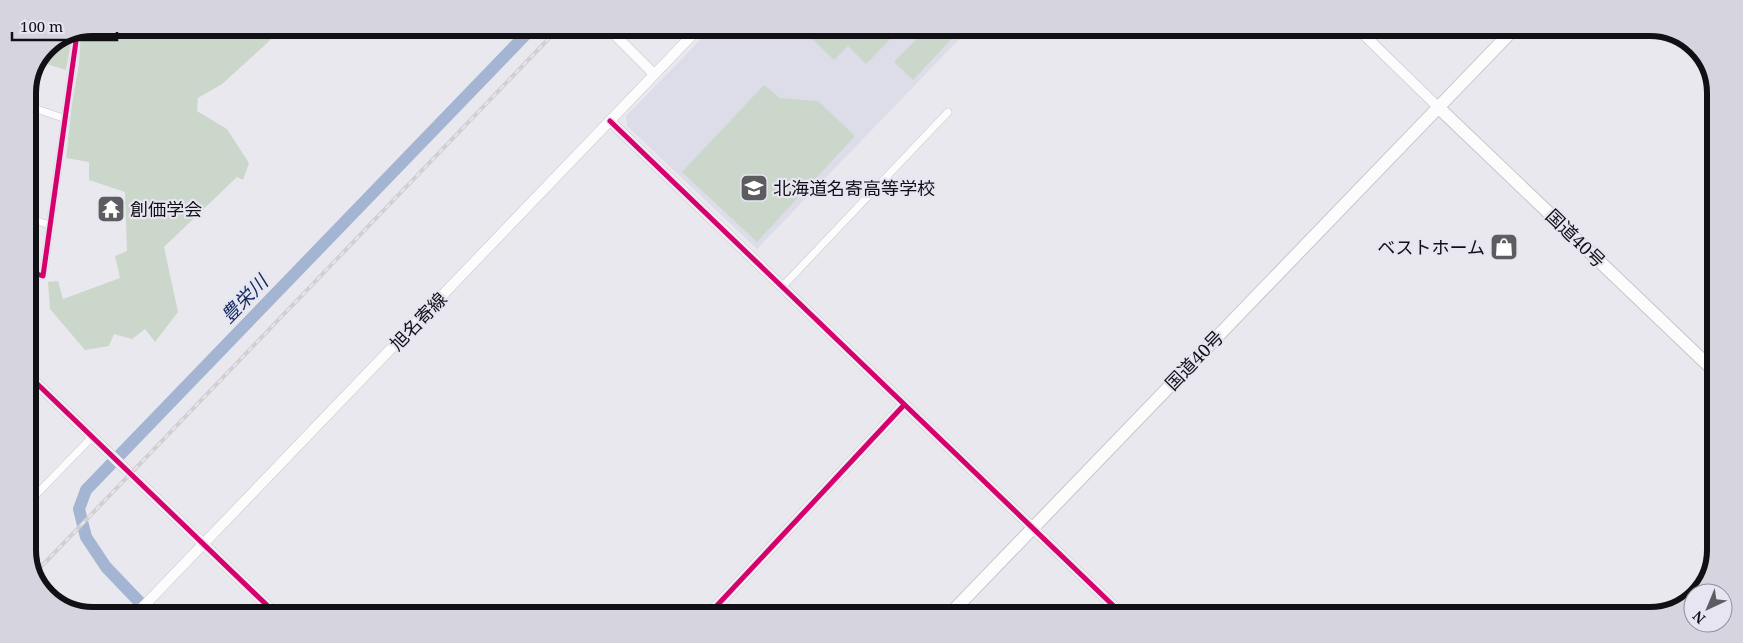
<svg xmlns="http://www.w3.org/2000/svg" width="1743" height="643" viewBox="0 0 1743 643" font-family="'Noto Serif','Noto Sans JP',serif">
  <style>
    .built { fill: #dddce9 }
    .green { fill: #ccd7cb }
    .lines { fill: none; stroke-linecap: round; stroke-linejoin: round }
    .river { stroke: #a4b5d3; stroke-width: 12 }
    .street-casing { stroke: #c6c5ca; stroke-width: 8 }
    .secondary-casing { stroke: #c6c5ca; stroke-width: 11 }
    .highway-casing { stroke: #c6c5ca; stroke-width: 14 }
    .street { stroke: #fcfcfc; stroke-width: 7 }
    .secondary { stroke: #fcfcfc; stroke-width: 10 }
    .highway { stroke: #fcfcfc; stroke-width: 12 }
    .rail-casing { stroke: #d0cfd1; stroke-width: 4 }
    .rail { stroke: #e7e5f1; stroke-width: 2; stroke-dasharray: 5.5; stroke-linecap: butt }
    .cycleway-casing { stroke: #e7e5f1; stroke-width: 8 }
    .cycleway { stroke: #d6006c; stroke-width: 5 }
    .labels { text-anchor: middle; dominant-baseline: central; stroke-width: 4.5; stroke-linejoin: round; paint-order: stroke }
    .poi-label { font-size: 18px; fill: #111014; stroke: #e7e5f1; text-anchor: start }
    .street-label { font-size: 18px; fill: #111014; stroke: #e7e5f1 }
    .water-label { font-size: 19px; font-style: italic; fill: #0f2b5c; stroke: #e7e5f1 }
    .rim { fill: none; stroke: #111014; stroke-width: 6 }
  </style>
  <rect width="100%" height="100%" fill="#e9e8ee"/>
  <!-- built -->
  <path class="built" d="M 711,29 L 969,29 L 757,249 L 627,126 L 626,116 Z"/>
  <!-- green -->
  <path class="green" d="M 93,28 L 282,28 L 264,46 L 222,84 L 198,98 L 197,111 L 227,129 L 249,163 L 243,180 L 237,177 L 164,247 L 178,312 L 155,342 L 145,329 L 132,339 L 114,334 L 109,346 L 85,350 L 50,309 L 48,282 L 58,281 L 63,299 L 120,278 L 115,256 L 127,251 L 125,192 L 89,180 L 89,162 L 66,158 L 72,104 L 79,63 L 81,32 Z
    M 802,29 L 900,29 L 866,64 L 848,46 L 834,60 Z
    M 919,29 L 961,29 L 913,80 L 894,62 L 922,33 Z
    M 72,36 L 66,70 L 40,62 L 47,47 Z
    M 764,85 L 780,98 L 818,101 L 855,136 L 757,242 L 682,172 Z"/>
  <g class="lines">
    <!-- river -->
    <path class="river" d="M 149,612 L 106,567 L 86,537 L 79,509 L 86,490 L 532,28"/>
    <defs>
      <path id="street" d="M 28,106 L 66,119
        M 28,218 L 50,225
        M 28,271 L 43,276 L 77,34
        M 782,287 L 948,112
        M 28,503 L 92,437"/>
      <path id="secondary" d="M 609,29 L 654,74
        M 1359,30 L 1438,107
        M 610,121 L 1122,614
        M 28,375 L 275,613
        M 138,612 L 698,29
        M 710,613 L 904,405"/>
      <path id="highway" d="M 1438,107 L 1713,370
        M 950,614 L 1512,31"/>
    </defs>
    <!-- street casing -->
    <use href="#street" class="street-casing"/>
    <!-- secondary casing -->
    <use href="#secondary" class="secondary-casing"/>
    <!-- highway casing -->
    <use href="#highway" class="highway-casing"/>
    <!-- street -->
    <use href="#street" class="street"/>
    <!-- secondary -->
    <use href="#secondary" class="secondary"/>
    <!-- highway -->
    <use href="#highway" class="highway"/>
    <defs>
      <path id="rail" d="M 35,573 L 558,29"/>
    </defs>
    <!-- rail casing -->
    <use href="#rail" class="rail-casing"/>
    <!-- rail -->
    <use href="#rail" class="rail"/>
    <defs>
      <path id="cycleway" d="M 610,121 L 1122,614
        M 28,271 L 43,276 L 77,34
        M 28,375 L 275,613
        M 710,613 L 904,405"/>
    </defs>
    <!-- cycleway casing -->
    <use href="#cycleway" class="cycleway-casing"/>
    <!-- cycleway -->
    <use href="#cycleway" class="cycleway"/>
  </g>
  <!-- icons -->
  <defs>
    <symbol id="school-square" viewBox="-11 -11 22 22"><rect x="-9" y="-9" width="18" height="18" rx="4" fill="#5d5c60" stroke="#e7e5f1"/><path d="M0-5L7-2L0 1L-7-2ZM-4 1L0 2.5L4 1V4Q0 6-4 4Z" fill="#fff"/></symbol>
    <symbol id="temple-square" viewBox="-11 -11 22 22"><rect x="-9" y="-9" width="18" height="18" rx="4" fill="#5d5c60" stroke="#e7e5f1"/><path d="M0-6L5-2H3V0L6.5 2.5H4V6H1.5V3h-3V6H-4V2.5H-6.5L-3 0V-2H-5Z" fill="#fff"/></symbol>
    <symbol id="shop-square" viewBox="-11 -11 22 22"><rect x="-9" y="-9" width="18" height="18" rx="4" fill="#5d5c60" stroke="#e7e5f1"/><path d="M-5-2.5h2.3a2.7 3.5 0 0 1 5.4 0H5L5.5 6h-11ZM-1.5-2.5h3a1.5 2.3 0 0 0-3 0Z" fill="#fff"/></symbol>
  </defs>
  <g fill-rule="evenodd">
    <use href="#school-square" x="738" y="172" width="32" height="32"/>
    <use href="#temple-square" x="95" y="193" width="32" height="32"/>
    <use href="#shop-square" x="1488" y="231" width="32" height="32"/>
  </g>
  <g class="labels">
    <!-- poi labels -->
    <g class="poi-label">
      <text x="773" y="188">北海道名寄高等学校</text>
      <text x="130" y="209">創価学会</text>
      <text x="1485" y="247" text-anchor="end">ベストホーム</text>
    </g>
    <!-- street labels -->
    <g class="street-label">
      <text transform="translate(1576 238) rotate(44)">国道40号</text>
      <text transform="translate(418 321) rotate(-46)">旭名寄線</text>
      <text transform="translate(1194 360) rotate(-46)">国道40号</text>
    </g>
    <!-- water labels -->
    <g class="water-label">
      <text transform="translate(244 299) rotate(-46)">豊栄川</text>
    </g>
  </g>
  <!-- crop -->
  <path d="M0 0H1743V643H0ZM93 36H1650A57 57 0 0 1 1707 93V550A57 57 0 0 1 1650 607H93A57 57 0 0 1 36 550V93A57 57 0 0 1 93 36Z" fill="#d6d4df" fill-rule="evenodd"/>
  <path class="rim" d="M93 36H1650A57 57 0 0 1 1707 93V550A57 57 0 0 1 1650 607H93A57 57 0 0 1 36 550V93A57 57 0 0 1 93 36Z"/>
  <!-- north arrow -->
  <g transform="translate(1708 608) rotate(224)"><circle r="24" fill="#e7e5f1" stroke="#919099"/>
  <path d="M0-4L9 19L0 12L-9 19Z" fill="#5d5c60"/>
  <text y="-8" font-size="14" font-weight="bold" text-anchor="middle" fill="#111014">N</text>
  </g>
  <!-- scale -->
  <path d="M12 32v8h105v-8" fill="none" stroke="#111014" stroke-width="2.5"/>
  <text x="20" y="32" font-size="15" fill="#111014" stroke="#e7e5f1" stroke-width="4" paint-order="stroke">100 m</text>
</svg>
